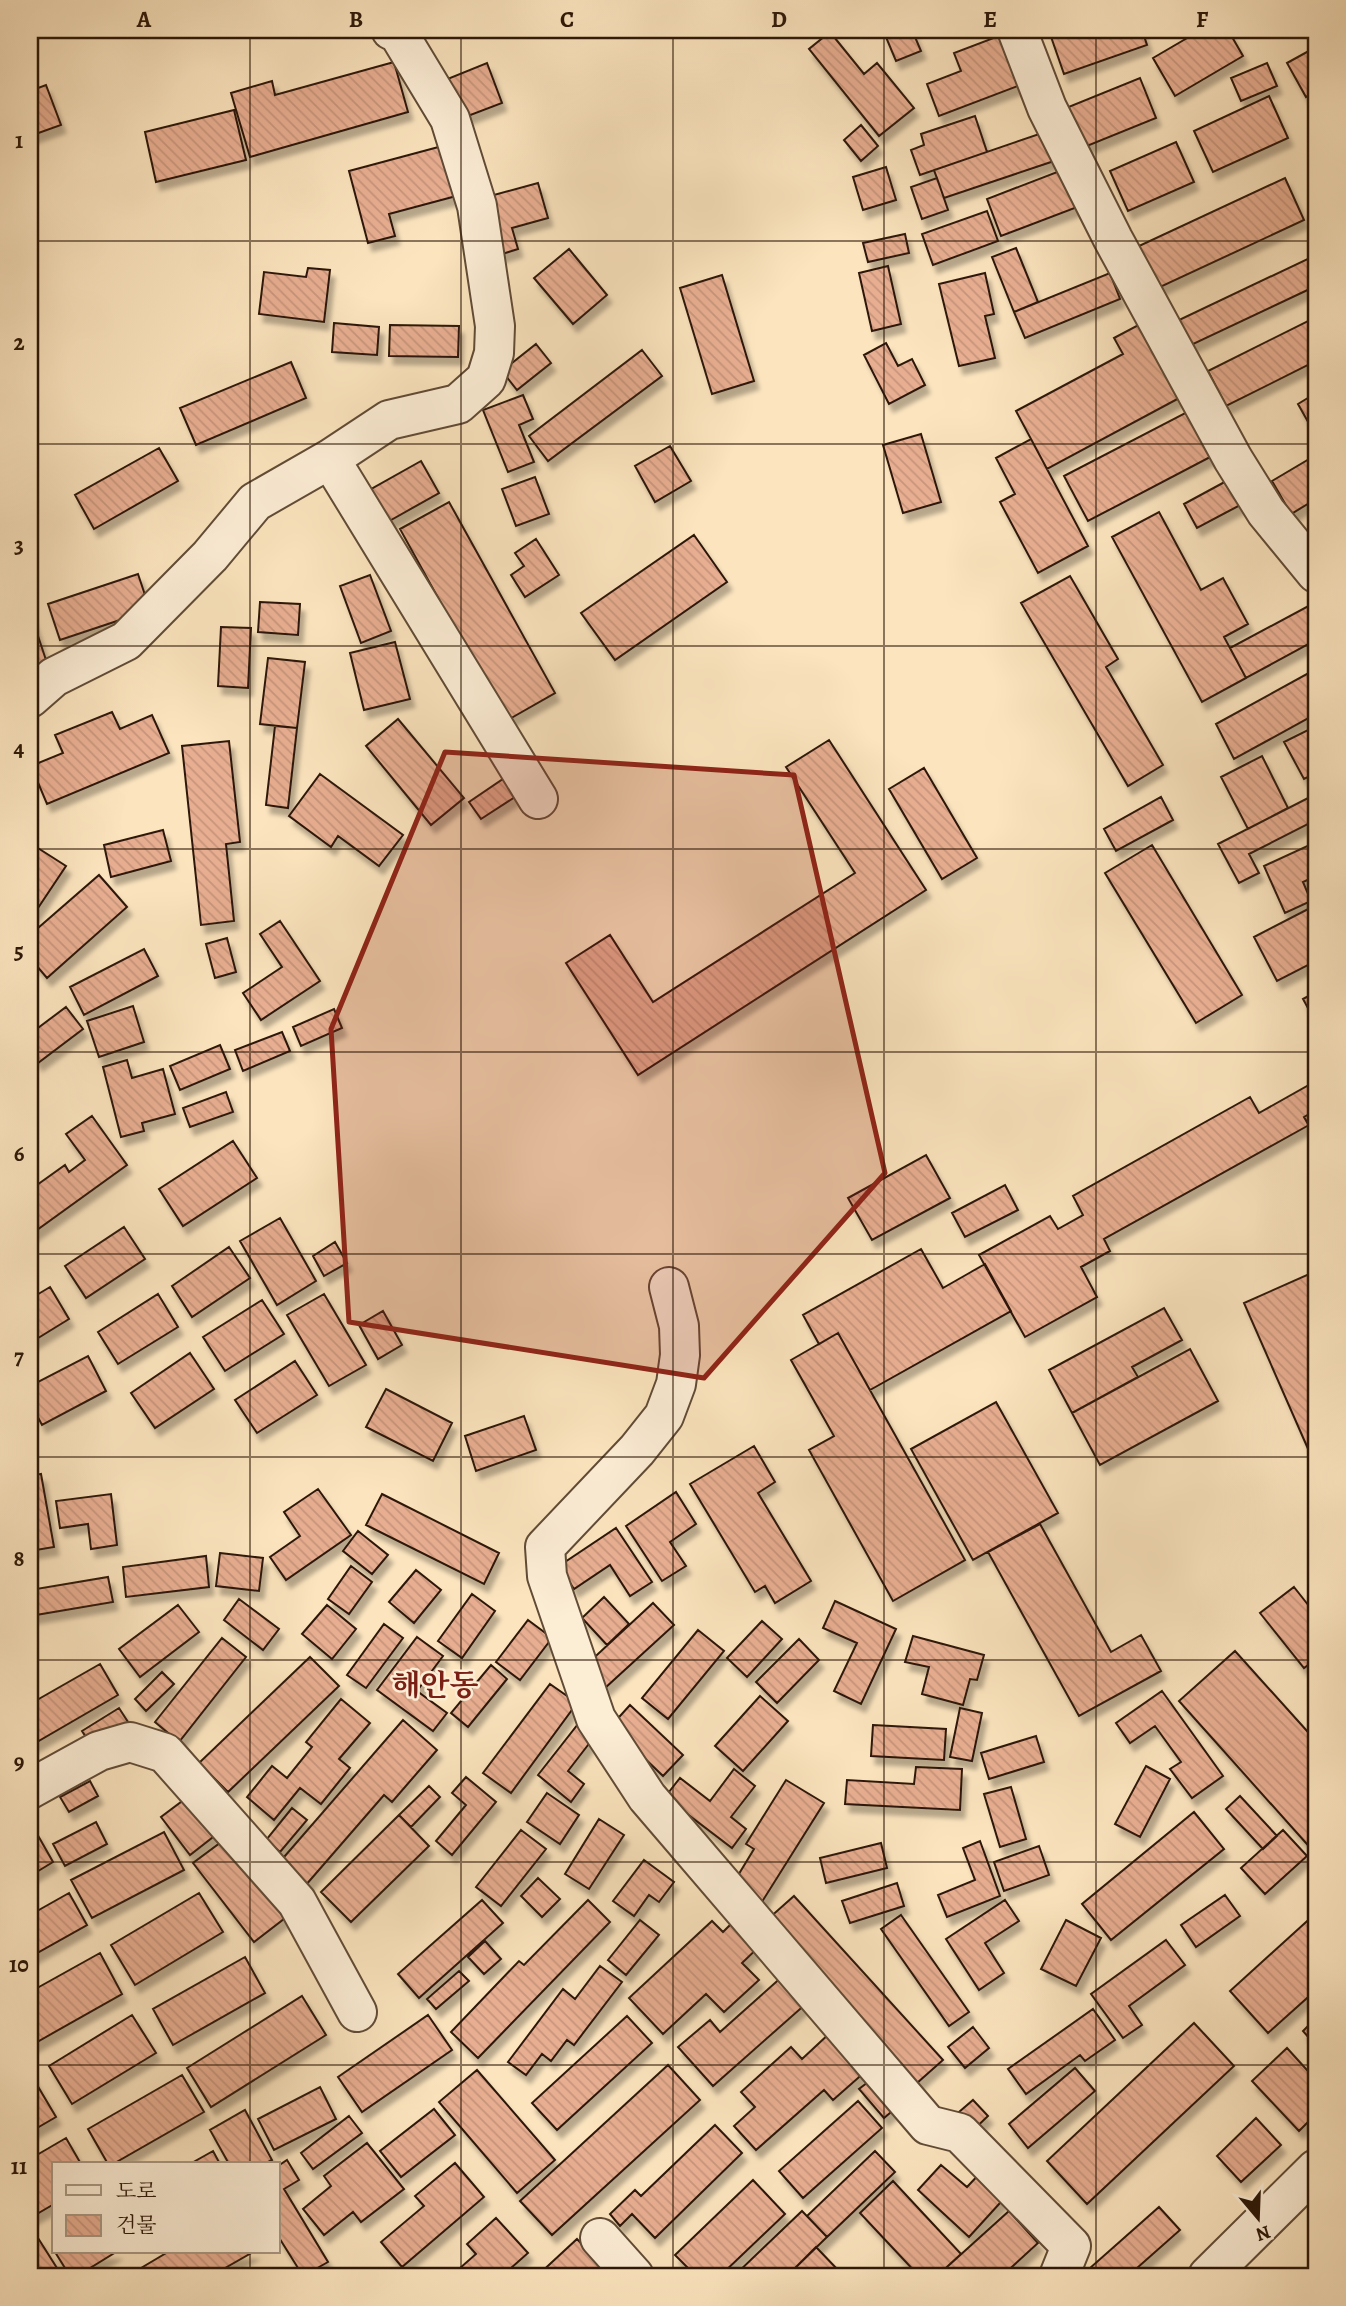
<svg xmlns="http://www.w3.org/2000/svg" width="1346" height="2306" viewBox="0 0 1346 2306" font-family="Alegreya,'Noto Serif KR',serif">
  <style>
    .building { fill: url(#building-back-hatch); stroke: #2d1808; stroke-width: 2; filter: url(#shadow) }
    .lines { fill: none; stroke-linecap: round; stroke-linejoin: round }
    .minor-casing { stroke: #604b36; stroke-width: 42 }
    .minor { stroke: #fcedd5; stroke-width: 38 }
    .marked { fill: #8f2418; fill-opacity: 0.2; stroke: #8f2418; stroke-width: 5; stroke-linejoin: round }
    .grid { fill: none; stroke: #2d1808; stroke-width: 2; stroke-opacity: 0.55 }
    .labels { text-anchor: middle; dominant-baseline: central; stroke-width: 5; stroke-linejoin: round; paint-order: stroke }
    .quarter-label { font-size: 30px; font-weight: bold; fill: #7a1f14; stroke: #fcedd5 }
    .neatline { fill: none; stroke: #2d1808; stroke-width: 2.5 }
    .grid-label { font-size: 23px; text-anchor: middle; font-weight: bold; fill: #2d1808 }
  </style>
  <defs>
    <pattern id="building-back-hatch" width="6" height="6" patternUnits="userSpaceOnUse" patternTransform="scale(1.75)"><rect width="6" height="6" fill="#e8ae91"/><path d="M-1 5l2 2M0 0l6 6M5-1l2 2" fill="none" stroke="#c7957c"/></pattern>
    <filter id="shadow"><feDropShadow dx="4.5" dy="8" stdDeviation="2" flood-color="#0004"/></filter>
  </defs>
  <rect width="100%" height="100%" fill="#fbe4be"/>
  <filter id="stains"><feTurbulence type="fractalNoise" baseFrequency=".00286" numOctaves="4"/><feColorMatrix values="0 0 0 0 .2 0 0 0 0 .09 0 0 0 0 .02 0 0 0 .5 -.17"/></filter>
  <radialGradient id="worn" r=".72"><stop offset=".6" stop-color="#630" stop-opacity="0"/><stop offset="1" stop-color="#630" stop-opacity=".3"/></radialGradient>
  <!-- building -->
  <path class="building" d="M 883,30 L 912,30 L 921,51 L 896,61 Z
    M 1142,30 L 1147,45 L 1064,74 L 1049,31 Z
    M 1201,30 L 1228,30 L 1243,56 L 1175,96 L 1153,58 Z
    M 830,32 L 864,74 L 877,63 L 914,108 L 879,136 L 809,49 Z
    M 1004,34 L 1023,84 L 939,116 L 927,84 L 961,71 L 954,53 Z
    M 1316,47 L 1316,91 L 1306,97 L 1287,63 Z
    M 394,62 L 408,112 L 250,157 L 231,93 L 272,81 L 275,95 Z
    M 487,63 L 502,103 L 460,119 L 445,80 Z
    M 1267,63 L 1277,86 L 1241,101 L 1231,78 Z
    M 1140,78 L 1156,118 L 1082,148 L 1066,108 Z
    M 46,85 L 61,125 L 30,136 L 30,91 Z
    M 1269,96 L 1288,138 L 1213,172 L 1194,131 Z
    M 234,110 L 246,160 L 156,182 L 145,132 Z
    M 975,116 L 987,152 L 920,175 L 911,150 L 924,145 L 921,134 Z
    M 861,125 L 878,146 L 861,161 L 844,140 Z
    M 1045,132 L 1054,161 L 944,198 L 934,170 Z
    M 1176,142 L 1194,182 L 1128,211 L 1110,171 Z
    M 446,145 L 460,195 L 389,214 L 395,236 L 368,243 L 349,171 Z
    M 886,167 L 896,200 L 863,210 L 853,177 Z
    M 1065,169 L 1080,206 L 1001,236 L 987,199 Z
    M 937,178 L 948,210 L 922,219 L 911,187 Z
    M 1285,178 L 1304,220 L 1158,288 L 1139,246 Z
    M 538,183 L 548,218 L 512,228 L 518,249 L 499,255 L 483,198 Z
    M 987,211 L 998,241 L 933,265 L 922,234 Z
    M 905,234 L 909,253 L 868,262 L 863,243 Z
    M 1016,248 L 1038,302 L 1014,312 L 992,257 Z
    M 569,249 L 607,295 L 573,324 L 534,278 Z
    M 1316,255 L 1316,286 L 1189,346 L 1177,321 Z
    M 888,266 L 901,324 L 872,331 L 859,273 Z
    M 308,268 L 330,270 L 324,322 L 259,314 L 264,272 L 306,277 Z
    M 985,273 L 994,314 L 985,316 L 995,358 L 959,366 L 939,284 Z
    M 1110,273 L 1120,299 L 1025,338 L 1014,312 Z
    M 722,275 L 754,381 L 712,394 L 680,288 Z
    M 1316,317 L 1316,361 L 1226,406 L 1208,371 Z
    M 1144,322 L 1183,396 L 1047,469 L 1016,411 L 1123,354 L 1114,338 Z
    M 334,323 L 379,327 L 377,355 L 332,352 Z
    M 390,325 L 459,326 L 458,357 L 389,356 Z
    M 886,343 L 898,366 L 912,359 L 925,385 L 889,404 L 864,355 Z
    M 536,344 L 551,363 L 517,390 L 502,371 Z
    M 642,350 L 662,376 L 548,461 L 529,436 Z
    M 291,362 L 306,398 L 196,445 L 180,408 Z
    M 1316,393 L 1316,436 L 1298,404 Z
    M 523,395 L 533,419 L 519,425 L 534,462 L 508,472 L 483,410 Z
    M 1191,410 L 1214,455 L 1088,521 L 1064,476 Z
    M 921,434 L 941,502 L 903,513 L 883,445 Z
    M 1031,439 L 1088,546 L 1038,573 L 1000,502 L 1015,494 L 996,458 Z
    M 670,446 L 691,481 L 655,502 L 635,466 Z
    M 159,448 L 178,481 L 94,529 L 75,495 Z
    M 1316,455 L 1316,499 L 1291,514 L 1272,481 Z
    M 421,461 L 439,493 L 384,524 L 366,492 Z
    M 535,477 L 549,514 L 516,526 L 502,489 Z
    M 1232,478 L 1244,503 L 1197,528 L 1184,504 Z
    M 449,502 L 555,693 L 506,721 L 400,529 Z
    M 1159,512 L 1201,590 L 1223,578 L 1248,624 L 1224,637 L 1246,678 L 1202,702 L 1112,537 Z
    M 694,535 L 727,582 L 615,660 L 581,613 Z
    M 536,539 L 559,575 L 525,597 L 511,575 L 524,566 L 515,553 Z
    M 138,574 L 150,610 L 60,640 L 48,604 Z
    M 370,575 L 391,631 L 361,643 L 340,586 Z
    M 1070,576 L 1118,659 L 1106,667 L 1163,765 L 1128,786 L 1021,603 Z
    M 260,602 L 300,604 L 298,635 L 258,632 Z
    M 1316,602 L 1316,640 L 1246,678 L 1230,648 Z
    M 31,615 L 48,666 L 30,672 L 30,616 Z
    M 221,627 L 251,628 L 248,688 L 218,686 Z
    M 395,642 L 410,699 L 364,710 L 350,653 Z
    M 268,658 L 305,662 L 297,728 L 260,724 Z
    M 1316,669 L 1316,714 L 1234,759 L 1216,724 Z
    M 112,712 L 120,729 L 152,715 L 169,753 L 47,804 L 31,766 L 63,753 L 55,735 Z
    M 398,719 L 464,798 L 431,825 L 366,746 Z
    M 275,726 L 297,728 L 288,808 L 266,805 Z
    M 1316,726 L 1316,773 L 1304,779 L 1284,742 Z
    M 829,740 L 926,890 L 638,1075 L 566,963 L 610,935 L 653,1002 L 855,873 L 786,767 Z
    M 229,741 L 240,842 L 226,844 L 234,921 L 201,925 L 182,746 Z
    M 1262,756 L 1288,808 L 1248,829 L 1221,777 Z
    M 924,768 L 977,858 L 942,879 L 889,789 Z
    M 320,774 L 403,835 L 379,866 L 338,836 L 331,847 L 289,816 Z
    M 503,779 L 515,797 L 481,819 L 469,802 Z
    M 1316,794 L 1316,820 L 1249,854 L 1259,873 L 1239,883 L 1218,844 Z
    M 1161,797 L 1173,820 L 1116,851 L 1104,829 Z
    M 163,830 L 171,861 L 111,877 L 104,845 Z
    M 1316,842 L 1316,876 L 1303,882 L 1311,901 L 1285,913 L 1264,866 Z
    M 30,843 L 66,866 L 30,920 Z
    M 1152,845 L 1242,995 L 1196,1023 L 1105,873 Z
    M 99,875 L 127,907 L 47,978 L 30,958 L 30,935 Z
    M 1316,905 L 1316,961 L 1277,981 L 1254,937 Z
    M 280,921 L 320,981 L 261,1020 L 243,993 L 282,967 L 260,934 Z
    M 227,938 L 236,972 L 215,978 L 206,944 Z
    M 144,949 L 158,976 L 84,1015 L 70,987 Z
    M 1316,992 L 1316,1023 L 1303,999 Z
    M 133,1006 L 144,1042 L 99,1057 L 87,1021 Z
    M 66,1007 L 83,1029 L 38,1063 L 30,1051 L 30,1034 Z
    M 334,1009 L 342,1028 L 301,1046 L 293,1027 Z
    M 282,1032 L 290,1051 L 243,1071 L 235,1050 Z
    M 220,1045 L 230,1069 L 180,1090 L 170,1066 Z
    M 127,1060 L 132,1078 L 163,1069 L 175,1114 L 142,1123 L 144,1131 L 121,1137 L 103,1067 Z
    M 1316,1081 L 1316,1110 L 1304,1117 L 1309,1125 L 1104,1239 L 1110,1251 L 1081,1267 L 1097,1297 L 1025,1337 L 979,1255 L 1050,1216 L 1058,1229 L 1083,1215 L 1073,1196 L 1250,1097 L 1259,1113 Z
    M 226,1092 L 233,1112 L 190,1127 L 183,1108 Z
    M 1316,1110 L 1316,1138 L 1304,1117 Z
    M 92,1116 L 127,1165 L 30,1235 L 30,1190 L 65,1165 L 69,1172 L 85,1160 L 66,1134 Z
    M 233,1141 L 257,1178 L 183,1226 L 159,1189 Z
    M 926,1155 L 950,1198 L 872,1240 L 848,1198 Z
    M 1005,1185 L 1018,1210 L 965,1237 L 952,1213 Z
    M 280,1218 L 316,1281 L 277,1305 L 240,1241 Z
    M 124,1227 L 145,1259 L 86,1298 L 65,1266 Z
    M 335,1242 L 347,1263 L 324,1276 L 313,1256 Z
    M 229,1247 L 250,1278 L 192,1317 L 172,1286 Z
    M 921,1249 L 943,1288 L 985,1264 L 1011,1311 L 870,1390 L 838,1333 L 819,1344 L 803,1315 Z
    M 1316,1271 L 1316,1467 L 1244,1303 Z
    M 50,1287 L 69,1319 L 30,1343 L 30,1299 Z
    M 158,1294 L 178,1327 L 118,1364 L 98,1332 Z
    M 324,1294 L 366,1365 L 329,1386 L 287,1315 Z
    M 262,1300 L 284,1334 L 225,1371 L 203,1337 Z
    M 1164,1308 L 1182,1340 L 1132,1367 L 1138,1377 L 1072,1413 L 1049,1370 Z
    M 383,1311 L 402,1345 L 378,1359 L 359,1325 Z
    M 838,1333 L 965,1560 L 893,1601 L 809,1450 L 834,1436 L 791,1360 Z
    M 1190,1349 L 1218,1401 L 1100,1465 L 1072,1413 Z
    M 190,1353 L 214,1389 L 155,1428 L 131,1393 Z
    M 88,1356 L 106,1391 L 42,1425 L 30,1402 L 30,1386 Z
    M 295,1361 L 317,1395 L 257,1433 L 235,1400 Z
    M 386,1389 L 452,1423 L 433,1461 L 366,1427 Z
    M 996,1402 L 1058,1513 L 973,1560 L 911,1449 Z
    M 524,1416 L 536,1450 L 476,1471 L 465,1436 Z
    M 754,1446 L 775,1482 L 758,1493 L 811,1581 L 775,1603 L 765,1586 L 755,1592 L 690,1484 Z
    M 41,1474 L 54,1547 L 30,1551 L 30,1476 Z
    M 318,1489 L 351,1535 L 286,1580 L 270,1557 L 300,1536 L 284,1512 Z
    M 676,1492 L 696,1524 L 670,1542 L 686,1566 L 662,1581 L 626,1526 Z
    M 111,1494 L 117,1545 L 91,1549 L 88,1524 L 60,1528 L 56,1501 Z
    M 382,1494 L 499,1553 L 484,1584 L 366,1525 Z
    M 1040,1524 L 1111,1652 L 1141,1635 L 1161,1671 L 1079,1716 L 988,1552 Z
    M 616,1528 L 652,1582 L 630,1596 L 610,1565 L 574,1589 L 559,1566 Z
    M 358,1531 L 388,1555 L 372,1574 L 343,1551 Z
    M 220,1553 L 263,1558 L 259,1591 L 216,1586 Z
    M 206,1556 L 209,1587 L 126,1597 L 123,1567 Z
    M 351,1566 L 372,1582 L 349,1614 L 328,1599 Z
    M 416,1570 L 441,1590 L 414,1623 L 389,1602 Z
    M 108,1577 L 113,1602 L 30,1616 L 30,1590 Z
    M 1294,1587 L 1316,1615 L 1316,1659 L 1304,1668 L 1260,1613 Z
    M 472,1594 L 495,1611 L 462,1658 L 438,1641 Z
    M 604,1597 L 629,1624 L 607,1645 L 582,1618 Z
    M 239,1599 L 279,1629 L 263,1650 L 224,1620 Z
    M 835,1601 L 896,1629 L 861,1704 L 834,1691 L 857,1643 L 823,1628 Z
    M 653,1603 L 674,1625 L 605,1688 L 585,1666 Z
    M 178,1605 L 199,1632 L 140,1677 L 119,1649 Z
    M 327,1605 L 356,1629 L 332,1659 L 302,1634 Z
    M 528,1620 L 552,1638 L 520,1680 L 496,1662 Z
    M 762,1621 L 782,1639 L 747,1677 L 727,1658 Z
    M 384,1624 L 403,1638 L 366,1688 L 347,1675 Z
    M 698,1630 L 724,1651 L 668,1719 L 642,1698 Z
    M 913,1636 L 984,1655 L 977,1680 L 970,1679 L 963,1705 L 922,1694 L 929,1667 L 905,1662 Z
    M 417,1637 L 443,1656 L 417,1691 L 447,1713 L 433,1731 L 377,1690 Z
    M 222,1638 L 246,1657 L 179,1742 L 155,1722 Z
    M 799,1639 L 819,1660 L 777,1703 L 756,1682 Z
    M 1235,1651 L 1316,1741 L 1316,1850 L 1314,1852 L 1179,1701 Z
    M 310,1657 L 339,1686 L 228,1792 L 199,1763 Z
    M 100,1664 L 118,1695 L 30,1746 L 30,1704 Z
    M 491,1665 L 507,1679 L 468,1727 L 451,1713 Z
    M 162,1672 L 174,1684 L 146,1711 L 135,1699 Z
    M 550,1684 L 577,1703 L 511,1793 L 483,1773 Z
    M 1162,1691 L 1223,1776 L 1192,1798 L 1170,1769 L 1181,1762 L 1155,1726 L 1130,1743 L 1116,1723 Z
    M 760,1696 L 788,1721 L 743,1771 L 715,1746 Z
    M 341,1699 L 370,1723 L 339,1759 L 350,1768 L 321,1804 L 300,1788 L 274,1820 L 247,1797 L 272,1766 L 287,1778 L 312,1747 L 306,1742 Z
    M 630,1705 L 683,1755 L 663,1776 L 611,1726 Z
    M 119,1708 L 128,1722 L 91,1745 L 82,1731 Z
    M 960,1708 L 982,1713 L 972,1761 L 950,1757 Z
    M 582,1719 L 598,1732 L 568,1771 L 584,1784 L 571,1802 L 538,1775 Z
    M 403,1720 L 437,1750 L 392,1802 L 384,1795 L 305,1886 L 278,1864 Z
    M 873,1725 L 946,1729 L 944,1760 L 871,1756 Z
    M 1036,1736 L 1044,1762 L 989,1779 L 981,1753 Z
    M 1146,1766 L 1170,1779 L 1140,1837 L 1115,1824 Z
    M 916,1767 L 962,1769 L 960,1810 L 845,1804 L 847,1780 L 914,1784 Z
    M 734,1769 L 755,1786 L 731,1817 L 746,1829 L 732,1848 L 665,1797 L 680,1778 L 710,1801 Z
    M 466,1777 L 496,1802 L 452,1855 L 436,1841 L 466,1805 L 452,1793 Z
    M 786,1780 L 824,1803 L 760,1905 L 731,1887 L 754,1849 L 746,1844 Z
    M 90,1781 L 98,1796 L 69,1812 L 60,1797 Z
    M 429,1786 L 440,1797 L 411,1827 L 399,1815 Z
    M 1011,1787 L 1026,1839 L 1000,1847 L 984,1794 Z
    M 193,1793 L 222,1830 L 190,1855 L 161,1817 Z
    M 547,1793 L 579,1815 L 560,1844 L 527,1822 Z
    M 1240,1796 L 1277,1836 L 1263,1849 L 1226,1809 Z
    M 292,1808 L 307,1820 L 280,1852 L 266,1840 Z
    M 1194,1812 L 1224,1849 L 1111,1940 L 1082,1904 Z
    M 399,1815 L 429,1846 L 351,1922 L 321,1892 Z
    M 599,1819 L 624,1835 L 589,1889 L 565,1874 Z
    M 96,1822 L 107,1844 L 65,1866 L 53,1844 Z
    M 521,1830 L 546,1849 L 501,1906 L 476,1887 Z
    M 1283,1830 L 1307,1856 L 1265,1894 L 1241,1868 Z
    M 36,1832 L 53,1862 L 30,1876 L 30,1836 Z
    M 164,1832 L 184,1870 L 92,1918 L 71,1880 Z
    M 228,1837 L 289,1915 L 254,1942 L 193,1863 Z
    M 980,1841 L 1000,1896 L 947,1917 L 938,1895 L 975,1880 L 963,1848 Z
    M 881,1843 L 887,1868 L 826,1883 L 820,1858 Z
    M 1039,1846 L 1049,1875 L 1004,1891 L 994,1862 Z
    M 644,1860 L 674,1882 L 659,1902 L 649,1895 L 634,1916 L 613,1901 Z
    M 538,1878 L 560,1899 L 542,1917 L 521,1896 Z
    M 897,1883 L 904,1906 L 850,1923 L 842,1901 Z
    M 69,1893 L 87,1925 L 30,1957 L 30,1915 Z
    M 199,1893 L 223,1932 L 135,1985 L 111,1945 Z
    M 1225,1895 L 1240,1916 L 1196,1947 L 1181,1925 Z
    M 794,1896 L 943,2060 L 917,2083 L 768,1919 Z
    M 482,1900 L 503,1923 L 419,1998 L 398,1974 Z
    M 588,1900 L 610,1922 L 478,2058 L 451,2032 L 519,1961 L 524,1965 Z
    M 1005,1900 L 1019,1921 L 985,1943 L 1004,1973 L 979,1990 L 946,1939 Z
    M 1316,1913 L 1316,1990 L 1268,2033 L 1230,1991 Z
    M 901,1915 L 969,2012 L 949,2026 L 881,1929 Z
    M 739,1916 L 764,1942 L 742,1963 L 759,1980 L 724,2012 L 706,1994 L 663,2034 L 629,1998 L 712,1921 L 723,1932 Z
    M 640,1920 L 659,1935 L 626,1975 L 608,1960 Z
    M 1066,1920 L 1101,1938 L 1076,1986 L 1041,1969 Z
    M 1166,1940 L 1185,1965 L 1129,2006 L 1142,2025 L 1123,2038 L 1091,1994 Z
    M 485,1941 L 501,1959 L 484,1974 L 468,1957 Z
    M 100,1953 L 122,1994 L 30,2046 L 30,1992 Z
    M 245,1957 L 265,1993 L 173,2045 L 153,2009 Z
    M 600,1966 L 622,1982 L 574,2045 L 567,2040 L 551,2061 L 542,2054 L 526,2075 L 508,2062 L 563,1989 L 575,1999 Z
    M 459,1971 L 469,1981 L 436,2009 L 427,1999 Z
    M 784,1975 L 808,2002 L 713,2086 L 678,2047 L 710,2020 L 720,2032 Z
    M 302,1996 L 326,2035 L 211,2107 L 187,2068 Z
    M 1093,2009 L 1115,2040 L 1085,2061 L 1080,2055 L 1026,2094 L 1008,2069 Z
    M 132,2015 L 156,2053 L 72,2104 L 49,2066 Z
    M 428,2015 L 452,2050 L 362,2112 L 338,2077 Z
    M 627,2016 L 652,2043 L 557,2130 L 532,2103 Z
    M 1316,2018 L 1316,2046 L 1303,2031 Z
    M 1194,2023 L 1234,2066 L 1087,2204 L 1047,2161 Z
    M 973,2027 L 989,2048 L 965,2068 L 948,2047 Z
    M 831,2032 L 866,2071 L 833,2100 L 824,2090 L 756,2150 L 734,2126 L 755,2107 L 741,2092 L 791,2047 L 802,2059 Z
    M 1287,2048 L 1316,2080 L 1316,2114 L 1299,2131 L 1252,2081 Z
    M 668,2065 L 700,2100 L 552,2235 L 520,2201 Z
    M 1075,2068 L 1095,2091 L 1028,2148 L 1009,2124 Z
    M 477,2070 L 555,2160 L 517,2193 L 439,2102 Z
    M 30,2073 L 56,2117 L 30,2132 Z
    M 182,2075 L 204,2112 L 113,2164 L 108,2164 L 88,2129 Z
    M 872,2079 L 897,2107 L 884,2118 L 859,2089 Z
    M 320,2087 L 336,2119 L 274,2150 L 258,2119 Z
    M 973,2100 L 988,2116 L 968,2135 L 952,2118 Z
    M 858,2101 L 882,2128 L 803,2198 L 779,2171 Z
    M 434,2109 L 455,2135 L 401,2177 L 380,2151 Z
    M 245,2110 L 272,2160 L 264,2164 L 229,2164 L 210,2130 Z
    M 349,2116 L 362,2133 L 313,2169 L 301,2153 Z
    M 1256,2118 L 1281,2145 L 1241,2182 L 1217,2156 Z
    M 715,2125 L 742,2153 L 655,2238 L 632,2214 L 620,2226 L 610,2214 L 635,2190 L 641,2196 Z
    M 66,2138 L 81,2164 L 54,2164 L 54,2204 L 30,2218 L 30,2159 Z
    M 367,2143 L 404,2189 L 361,2222 L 353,2212 L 324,2235 L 303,2209 L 331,2186 L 324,2176 Z
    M 213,2151 L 220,2164 L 190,2164 Z
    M 875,2151 L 895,2172 L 827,2237 L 807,2216 Z
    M 287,2160 L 299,2180 L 284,2189 L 328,2262 L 303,2276 L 278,2236 L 278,2166 Z
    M 455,2163 L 484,2197 L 402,2267 L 381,2242 L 424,2206 L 415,2196 Z
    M 941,2165 L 967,2187 L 984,2169 L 1010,2192 L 969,2237 L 918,2190 Z
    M 753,2180 L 785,2214 L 720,2276 L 696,2276 L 675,2255 Z
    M 893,2181 L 961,2254 L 937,2276 L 919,2276 L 860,2213 Z
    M 1159,2207 L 1180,2230 L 1128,2276 L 1097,2276 L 1090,2268 Z
    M 802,2211 L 827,2237 L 787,2276 L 734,2276 Z
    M 1009,2211 L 1038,2243 L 1002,2276 L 937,2276 Z
    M 496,2218 L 528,2253 L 502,2276 L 451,2276 L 476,2254 L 467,2244 Z
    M 38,2238 L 62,2276 L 30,2276 L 30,2243 Z
    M 577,2239 L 612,2276 L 537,2276 Z
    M 816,2247 L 838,2270 L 831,2276 L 787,2276 Z
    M 55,2252 L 116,2252 L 77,2276 L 70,2276 Z
    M 168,2252 L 253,2252 L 211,2276 L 146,2276 L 141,2268 Z"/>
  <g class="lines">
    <defs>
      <path id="minor" d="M 1017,30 L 1047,108 L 1113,239 L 1233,459 L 1266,512 L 1316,573
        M 330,459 L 538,799
        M 30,698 L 54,677 L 126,641 L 210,556 L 255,502 L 330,459 L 389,420 L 458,404 L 486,379 L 494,353 L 495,326 L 477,206 L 450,119 L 398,33 L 391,30
        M 669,1287 L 679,1326 L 680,1355 L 676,1384 L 664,1416 L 637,1450 L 545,1547 L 547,1576 L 596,1719 L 647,1797 L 928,2125 L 960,2133 L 1071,2246 L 1059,2276
        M 30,1789 L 99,1751 L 130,1742 L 165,1753 L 297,1902 L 357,2012
        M 600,2238 L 634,2276
        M 1208,2276 L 1316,2169"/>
    </defs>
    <!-- minor casing -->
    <use href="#minor" class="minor-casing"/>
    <!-- minor -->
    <use href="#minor" class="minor"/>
  </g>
  <!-- marked area -->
  <path class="marked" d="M 445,752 L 794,775 L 885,1173 L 704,1378 L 349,1322 L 331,1029 Z"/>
  <!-- grid -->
  <path class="grid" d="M 250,30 L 250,2164M 461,30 L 461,2276M 673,30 L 673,2276M 884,30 L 884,2276M 1096,30 L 1096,2276M 30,241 L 1316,241M 30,444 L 1316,444M 30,646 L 1316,646M 30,849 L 1316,849M 30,1052 L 1316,1052M 30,1254 L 1316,1254M 30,1457 L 1316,1457M 30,1660 L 1316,1660M 30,1862 L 1316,1862M 30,2065 L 1316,2065M 250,2252 L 250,2276"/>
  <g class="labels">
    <!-- quarter labels -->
    <g class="quarter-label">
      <text x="435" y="1685">해안동</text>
    </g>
  </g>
  <!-- margin -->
  <rect width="1346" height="2306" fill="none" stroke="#fbe4be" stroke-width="77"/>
  <!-- legend -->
  <rect x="52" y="2162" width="228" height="91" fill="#fcedd5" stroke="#a99883" stroke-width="2"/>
  <rect x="66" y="2185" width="35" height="10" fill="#fcedd5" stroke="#a99883" stroke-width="2"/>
  <text x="116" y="2198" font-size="21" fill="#2d1808">도로</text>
  <rect x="66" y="2215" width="35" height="21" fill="url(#building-back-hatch)" stroke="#a99883" stroke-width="2"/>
  <text x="116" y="2232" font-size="21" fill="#2d1808">건물</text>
  <!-- north arrow -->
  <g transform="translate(1258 2218) rotate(161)" stroke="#fcedd5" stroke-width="5" paint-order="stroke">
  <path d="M0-5L12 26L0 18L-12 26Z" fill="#2d1808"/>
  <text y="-10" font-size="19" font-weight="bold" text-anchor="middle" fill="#2d1808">N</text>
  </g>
  <rect x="38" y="38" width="1270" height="2230" class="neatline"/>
  <g class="grid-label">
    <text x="144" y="27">A</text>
    <text x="356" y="27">B</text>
    <text x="567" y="27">C</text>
    <text x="779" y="27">D</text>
    <text x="990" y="27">E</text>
    <text x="1202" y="27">F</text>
    <text x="19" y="148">1</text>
    <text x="19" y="350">2</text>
    <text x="19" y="553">3</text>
    <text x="19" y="756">4</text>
    <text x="19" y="958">5</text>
    <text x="19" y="1161">6</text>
    <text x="19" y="1364">7</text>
    <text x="19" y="1566">8</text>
    <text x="19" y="1769">9</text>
    <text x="19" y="1972">10</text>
    <text x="19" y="2174">11</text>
  </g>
  <rect width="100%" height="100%" filter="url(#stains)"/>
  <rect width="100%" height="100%" fill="url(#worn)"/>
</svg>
